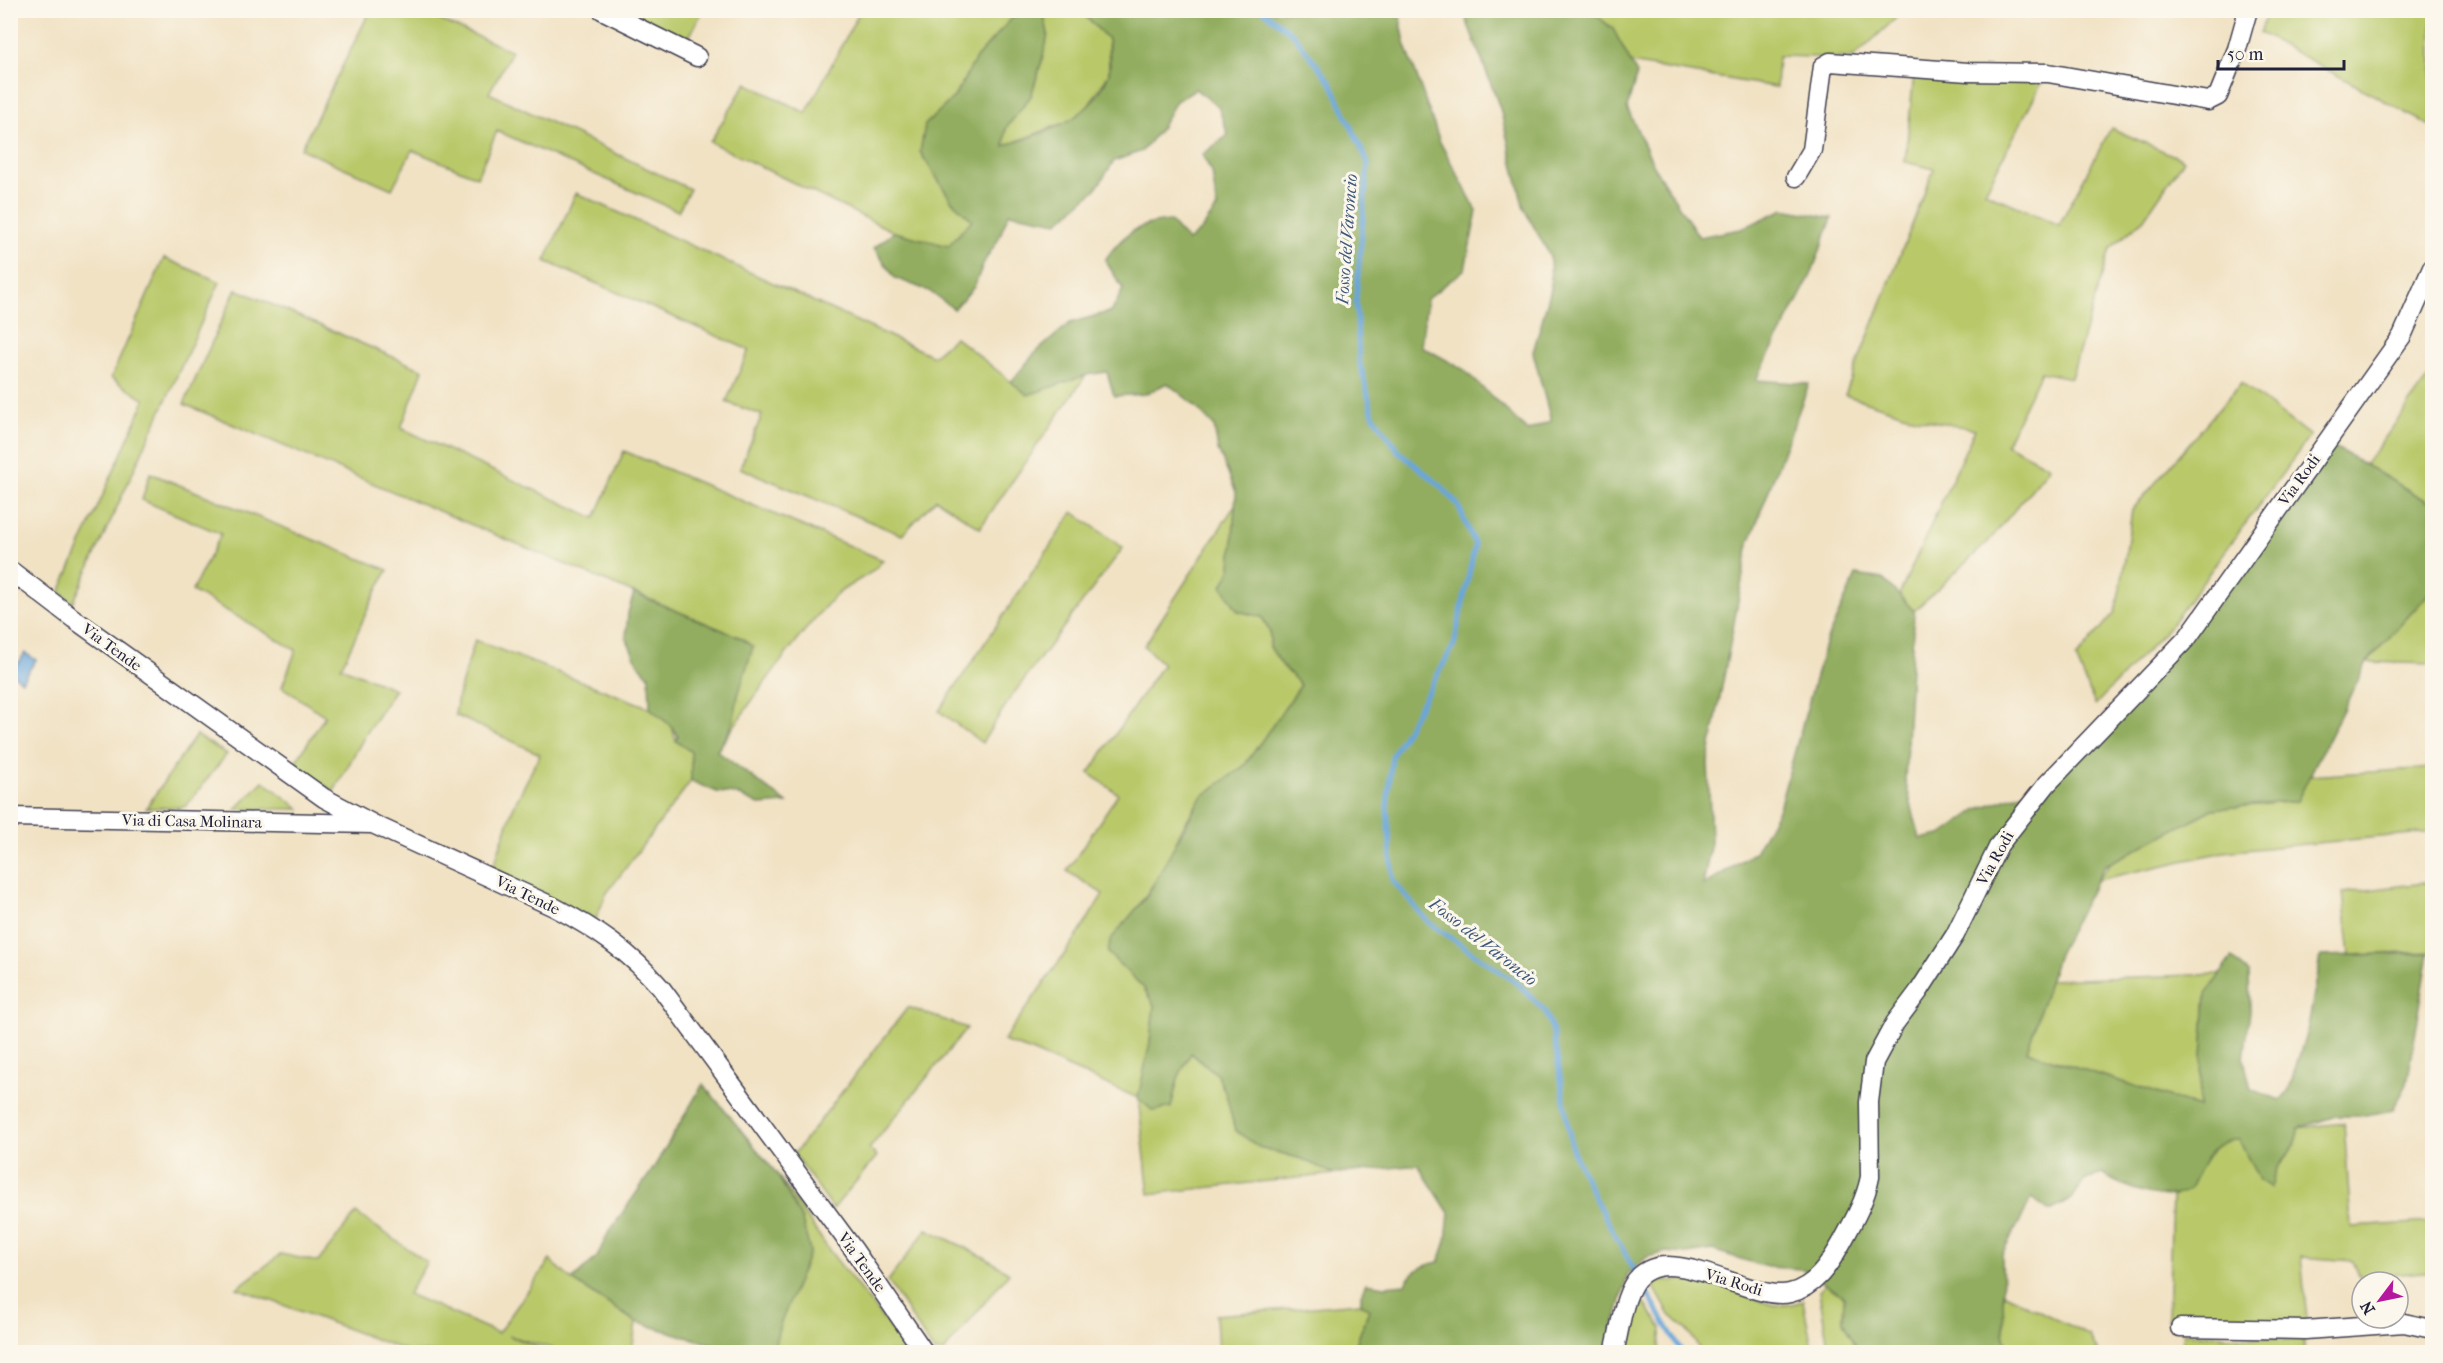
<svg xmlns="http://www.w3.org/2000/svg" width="2443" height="1363" viewBox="0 0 2443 1363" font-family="'IM FELL French Canon',serif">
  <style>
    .green { fill: #b9c96b; stroke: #6e7653; stroke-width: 1.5 }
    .forest { fill: #92ad5f; stroke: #5a684d; stroke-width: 1.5 }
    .water { fill: #69a6da; stroke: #46648a; stroke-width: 1.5 }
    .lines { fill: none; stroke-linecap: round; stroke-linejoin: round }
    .stream { stroke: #69a6da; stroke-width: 5 }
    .street-casing { stroke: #413f50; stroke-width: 21 }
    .street { stroke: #fff; stroke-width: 18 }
    .labels { text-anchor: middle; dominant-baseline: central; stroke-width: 6; stroke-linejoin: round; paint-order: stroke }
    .street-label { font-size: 16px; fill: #22223b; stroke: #fbf7ec }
    .water-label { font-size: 18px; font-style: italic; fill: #3e577b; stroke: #fbf7ec }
  </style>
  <rect width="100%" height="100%" fill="#fbf7ec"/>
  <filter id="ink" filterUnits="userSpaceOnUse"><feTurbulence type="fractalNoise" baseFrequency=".0167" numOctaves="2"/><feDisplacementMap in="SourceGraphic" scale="12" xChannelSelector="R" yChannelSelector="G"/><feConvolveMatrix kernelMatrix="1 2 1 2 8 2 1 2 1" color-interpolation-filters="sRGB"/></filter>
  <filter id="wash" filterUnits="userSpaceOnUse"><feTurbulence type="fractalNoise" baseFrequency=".008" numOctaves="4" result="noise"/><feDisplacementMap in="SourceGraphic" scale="24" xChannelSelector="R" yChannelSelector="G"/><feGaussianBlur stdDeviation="1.35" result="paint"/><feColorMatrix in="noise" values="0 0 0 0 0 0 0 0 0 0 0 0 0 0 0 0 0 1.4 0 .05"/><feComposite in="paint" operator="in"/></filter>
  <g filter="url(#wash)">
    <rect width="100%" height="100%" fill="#f1e2c4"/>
    <!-- green -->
    <path class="green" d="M 370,11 L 419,11 L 512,51 L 489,93 L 690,189 L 678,211 L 497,131 L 477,177 L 412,150 L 392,189 L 301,149 Z
      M 627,11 L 703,11 L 687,41 Z
      M 860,11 L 1035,11 L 1013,17 L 977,57 L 954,97 L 925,125 L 951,200 L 972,220 L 948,246 L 894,232 L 710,142 L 746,83 L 806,113 Z
      M 1043,11 L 1080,11 L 1108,39 L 1109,74 L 1087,108 L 1074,119 L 1004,146 L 1006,128 L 1031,96 L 1042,60 L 1048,34 Z
      M 1591,11 L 1899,11 L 1897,17 L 1853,58 L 1778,56 L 1776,87 L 1631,63 L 1613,29 Z
      M 2267,11 L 2432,11 L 2432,127 L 2260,33 Z
      M 1914,74 L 2043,80 L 1985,192 L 2059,225 L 2111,128 L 2184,160 L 2143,220 L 2110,249 L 2071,378 L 2041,372 L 2006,444 L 2050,467 L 1988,542 L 1914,611 L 1899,595 L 1975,429 L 1916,418 L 1845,395 L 1934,169 L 1905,162 Z
      M 576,193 L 933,356 L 955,337 L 1028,395 L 1086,375 L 980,528 L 936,499 L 902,535 L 740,468 L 762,415 L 726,402 L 749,350 L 545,261 Z
      M 164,258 L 220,282 L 73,603 L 60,592 L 145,400 L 111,378 Z
      M 236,289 L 423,370 L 401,428 L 595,518 L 624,451 L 883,560 C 870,578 847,583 832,599 C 789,646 753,699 717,751 L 733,724 L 738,695 L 752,647 L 741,638 L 184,404 Z
      M 2432,373 L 2432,504 L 2365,465 Z
      M 2241,383 L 2310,436 L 2170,626 L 2095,705 L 2076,658 L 2115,612 L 2122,580 L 2132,510 Z
      M 150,473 L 388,570 C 369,601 358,635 341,667 L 395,689 L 366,734 L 334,791 L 292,767 L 325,716 L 282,687 L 296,650 L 192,591 L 221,534 L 142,500 Z
      M 1235,505 L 1231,569 L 1238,611 L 1262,617 L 1270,632 L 1270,647 L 1282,665 L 1301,685 L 1244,766 L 1201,797 L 1182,828 L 1167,863 L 1108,953 L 1143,987 L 1154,1005 L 1150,1042 L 1171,1107 L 1178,1078 L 1190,1053 L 1217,1074 L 1226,1094 L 1235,1130 L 1259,1147 L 1302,1159 L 1334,1174 L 1149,1194 L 1138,1098 L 1029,1050 L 1003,1041 L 1080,932 L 1103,894 L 1067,871 L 1118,794 L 1089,773 L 1163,664 L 1144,646 Z
      M 1073,512 L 1123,548 L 1011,697 L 982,743 L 939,711 Z
      M 2432,590 L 2432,664 L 2367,662 Z
      M 475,640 L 650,708 L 672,727 L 676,741 L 692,752 L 691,781 L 606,894 L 596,919 L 490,877 L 513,808 L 540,754 L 455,715 L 458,696 Z
      M 196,735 L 227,754 L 185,807 L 146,808 Z
      M 2432,768 L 2432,832 L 2223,852 L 2097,880 L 2111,862 L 2213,809 L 2297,801 L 2309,776 Z
      M 263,781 L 300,809 L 236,809 Z
      M 2432,882 L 2432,952 L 2350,955 L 2343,893 Z
      M 2222,974 L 2206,994 L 2199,1107 L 2027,1051 L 2049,980 Z
      M 908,1007 L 967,1028 L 869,1149 L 877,1156 L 833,1209 L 794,1154 Z
      M 2344,1123 L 2351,1227 L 2432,1222 L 2432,1271 L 2360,1278 L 2353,1261 L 2301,1257 L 2307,1321 L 2168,1320 L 2172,1197 L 2190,1188 L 2208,1153 L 2226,1139 L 2239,1139 L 2259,1180 C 2283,1165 2292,1155 2297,1128 Z
      M 777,1174 L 829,1250 L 909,1352 L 773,1352 L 802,1220 Z
      M 356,1213 L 427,1262 L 408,1294 L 498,1333 L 550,1260 L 572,1280 L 636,1322 L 632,1352 L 565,1352 L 509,1336 L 550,1352 L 410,1352 L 237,1288 L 281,1254 L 318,1262 Z
      M 927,1229 L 986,1258 L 1009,1273 L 944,1352 L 934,1352 L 888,1281 Z
      M 1698,1279 C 1712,1283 1726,1287 1739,1292 C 1768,1302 1770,1311 1803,1301 L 1813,1352 L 1701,1352 L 1690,1333 L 1670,1315 L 1651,1282 Z
      M 1826,1284 L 1844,1297 L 1843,1321 L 1859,1352 L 1829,1352 L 1819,1291 Z
      M 2003,1293 L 2090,1336 L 2098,1352 L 2010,1352 L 2004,1338 Z
      M 1635,1302 L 1645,1304 L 1662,1328 L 1659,1352 L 1623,1352 Z
      M 1361,1303 L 1369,1310 L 1353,1352 L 1218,1352 L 1216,1315 Z
      M 2184,1333 L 2304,1341 L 2304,1352 L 2181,1352 Z"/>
    <!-- forest -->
    <path class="forest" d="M 1035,11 L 1043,11 L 1048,34 L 1042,60 L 1031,96 L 1006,128 L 1004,146 C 1047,131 1089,122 1108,76 C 1112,66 1109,49 1108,39 L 1080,11 L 1399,11 L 1405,43 L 1440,142 L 1477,211 L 1465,269 L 1427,299 L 1421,346 L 1463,369 L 1528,431 L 1551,421 L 1533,352 L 1551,289 L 1550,256 L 1524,209 L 1500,108 L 1463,11 L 1591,11 L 1613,29 L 1637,74 L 1627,108 L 1657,172 L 1699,237 L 1741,229 L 1784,209 L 1832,218 L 1811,275 L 1756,380 L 1809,384 L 1749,543 L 1708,761 L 1711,841 L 1703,886 L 1755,852 L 1779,808 L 1825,644 L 1856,575 L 1883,579 L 1914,611 L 1905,780 L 1920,839 L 1941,835 L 1978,809 L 2047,784 L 2152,675 L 2326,442 L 2432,504 L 2432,590 L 2367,662 L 2297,801 L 2213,809 L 2104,866 L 2058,954 L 2027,1051 L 2199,1107 L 2206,994 L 2232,958 L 2249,973 L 2250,1011 L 2244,1059 L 2251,1089 L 2280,1100 L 2288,1092 L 2308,1027 L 2321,956 L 2429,953 L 2407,1084 L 2393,1110 L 2360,1116 L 2336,1116 L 2298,1128 C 2301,1145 2284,1156 2277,1169 C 2274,1175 2272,1182 2271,1188 L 2259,1180 L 2239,1140 C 2215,1139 2207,1156 2196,1176 C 2194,1179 2192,1185 2190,1188 C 2170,1207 2121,1186 2102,1174 L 2084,1181 L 2072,1199 L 2050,1211 L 2032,1198 L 2002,1255 L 2004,1338 L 2010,1352 L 1859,1352 L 1843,1321 L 1844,1297 L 1804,1269 L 1767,1267 L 1712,1250 L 1686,1254 L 1666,1252 L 1647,1257 L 1628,1274 L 1607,1352 L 1353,1352 L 1369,1310 L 1361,1303 L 1361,1294 L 1366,1283 L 1385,1286 L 1405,1284 C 1413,1270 1423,1265 1439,1262 L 1446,1241 L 1449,1213 L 1418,1165 L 1334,1174 L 1302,1159 L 1259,1147 L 1235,1130 L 1226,1094 L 1217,1074 L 1191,1053 L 1178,1078 L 1171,1107 L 1153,1111 L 1138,1098 L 1150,1042 L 1154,1005 L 1143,987 L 1108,953 L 1110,940 L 1147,896 L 1201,797 L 1244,766 L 1301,685 L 1282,665 L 1270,647 L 1270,632 L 1262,617 L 1238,611 L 1222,586 L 1231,569 L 1236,492 L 1218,450 L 1214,426 L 1192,403 L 1167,383 L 1146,394 L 1114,396 L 1107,372 L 1086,375 L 1028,395 L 1011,382 L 1034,354 L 1070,323 L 1112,311 L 1123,289 L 1105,260 C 1123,234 1138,223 1170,221 L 1188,241 L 1201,230 L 1217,208 L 1212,172 L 1202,155 L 1228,135 L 1218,106 L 1195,89 L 1176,101 L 1161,128 L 1142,151 L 1114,161 L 1096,189 L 1058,222 L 1009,213 L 998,240 L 984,262 L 974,287 L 954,309 L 929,291 L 895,278 L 874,248 L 894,232 L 948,246 L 972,220 L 951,200 L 920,152 L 925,125 L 954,97 L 977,57 L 1013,17 Z
      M 634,593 L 741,638 L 753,647 L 738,695 L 733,724 L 717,751 L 787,803 L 759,805 L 736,794 L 717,792 L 691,781 L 691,752 L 676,741 L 678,736 L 672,727 L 650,708 L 649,676 L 637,662 L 626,637 L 628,613 Z
      M 703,1084 L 777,1174 L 802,1220 L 810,1251 L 780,1325 L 773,1352 L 727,1352 L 708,1343 L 636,1322 L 572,1280 L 597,1257 L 607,1235 L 653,1169 Z"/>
    <!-- water -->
    <path class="water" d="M 25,653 L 36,660 L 22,681 L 11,673 Z"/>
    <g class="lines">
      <!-- stream -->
      <path class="stream" d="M 1262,10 L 1294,35 L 1331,83 L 1368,163 L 1356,299 L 1359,360 L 1373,415 L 1399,452 L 1440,485 L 1458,505 L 1475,545 L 1454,645 L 1392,756 L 1387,807 L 1393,881 L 1428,922 L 1518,984 L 1545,1011 L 1553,1032 L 1572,1149 L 1594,1197 L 1637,1275
        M 1641,1283 L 1682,1352"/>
    </g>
  </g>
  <g filter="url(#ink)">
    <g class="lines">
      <defs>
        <path id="street" d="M 602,10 L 697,57
          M 1796,177 L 1812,150 L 1823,66 L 1830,62 L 1968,72 L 2048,73 L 2208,101 L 2218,96 L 2237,49 L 2248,10
          M 10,570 L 74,619 L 324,798 L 375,825 L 554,907 C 596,929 630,952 661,988 L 854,1250 L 924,1352
          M 10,817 L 372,824
          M 2180,1328 L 2305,1330 L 2404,1323 L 2432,1329
          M 1614,1352 C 1620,1331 1622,1302 1634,1283 C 1665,1236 1750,1303 1790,1293 C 1815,1287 1829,1265 1841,1244 C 1853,1222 1865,1202 1870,1177 L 1869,1102 L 1874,1062 L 1895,1023 L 1919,991 L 1955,935 L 1999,845 L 2047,784 L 2188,637 L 2402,336 L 2432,268"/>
      </defs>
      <!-- street casing -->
      <use href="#street" class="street-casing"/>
      <!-- street -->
      <use href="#street" class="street"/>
    </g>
  </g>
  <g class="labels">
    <!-- street labels -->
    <g class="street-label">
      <text transform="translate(2299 480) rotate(-54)">Via Rodi</text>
      <text transform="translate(112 647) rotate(36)">Via Tende</text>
      <text transform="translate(192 821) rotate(1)">Via di Casa Molinara</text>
      <text transform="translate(1995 858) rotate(-61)">Via Rodi</text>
      <text transform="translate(528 895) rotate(26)">Via Tende</text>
      <text transform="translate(862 1262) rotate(54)">Via Tende</text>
      <text transform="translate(1734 1282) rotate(17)">Via Rodi</text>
    </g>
    <!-- water labels -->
    <g class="water-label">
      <text transform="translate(1347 239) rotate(-86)">Fosso del Varoncio</text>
      <text transform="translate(1483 942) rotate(38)">Fosso del Varoncio</text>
    </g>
  </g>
  <!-- margin -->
  <rect width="2443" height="1363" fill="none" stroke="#fbf7ec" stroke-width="36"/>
  <!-- north arrow -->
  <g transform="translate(2380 1300) rotate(238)"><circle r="28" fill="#fbf7ec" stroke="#a4a2a5" stroke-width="1.5"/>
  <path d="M0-4.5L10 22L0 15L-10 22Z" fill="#b5179e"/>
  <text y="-9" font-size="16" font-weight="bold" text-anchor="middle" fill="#22223b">N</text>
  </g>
  <!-- scale -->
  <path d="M2218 60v9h126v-9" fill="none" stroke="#22223b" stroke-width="3"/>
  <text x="2227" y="60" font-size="18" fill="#22223b" stroke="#fbf7ec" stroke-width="4.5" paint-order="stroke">50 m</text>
</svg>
